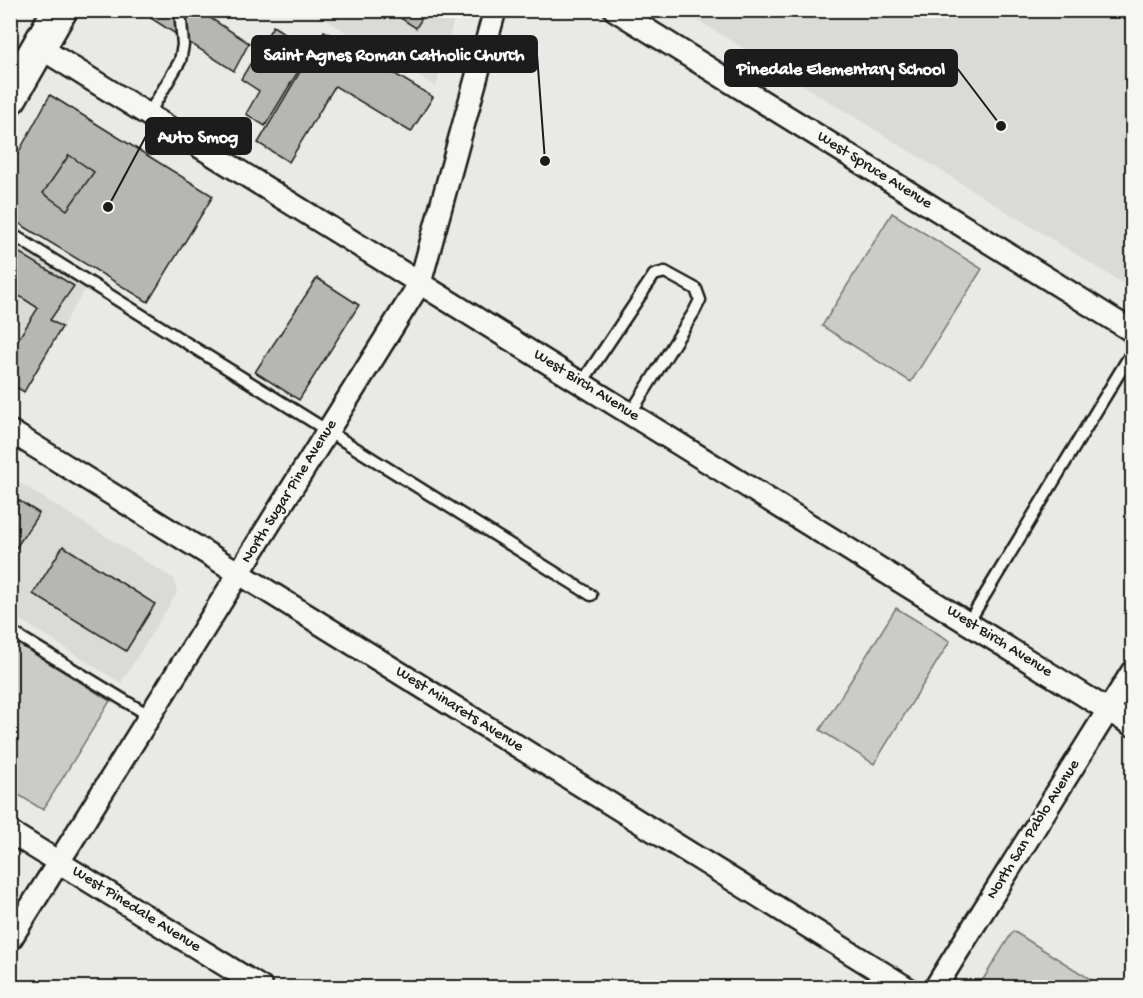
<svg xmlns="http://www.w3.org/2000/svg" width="1143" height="998" viewBox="0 0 1143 998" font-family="'Gochi Hand',sans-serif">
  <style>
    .built { fill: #dadad6 }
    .green { fill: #cbcbc7; stroke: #747472; stroke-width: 1.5 }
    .building { fill: #b6b6b3; stroke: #1c1c1c; stroke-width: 1.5 }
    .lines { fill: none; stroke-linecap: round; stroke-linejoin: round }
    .service-casing { stroke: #1c1c1c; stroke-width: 15 }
    .minor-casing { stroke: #1c1c1c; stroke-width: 26 }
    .primary-casing { stroke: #1c1c1c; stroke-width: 38 }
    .service { stroke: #f6f6f2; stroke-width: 10 }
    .minor { stroke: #f6f6f2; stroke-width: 21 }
    .primary { stroke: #f6f6f2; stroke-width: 33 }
    .labels { text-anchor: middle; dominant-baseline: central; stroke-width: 5; stroke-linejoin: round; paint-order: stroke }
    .street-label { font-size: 16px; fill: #1c1c1c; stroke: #f6f6f2 }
    .leader { fill: none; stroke: #1c1c1c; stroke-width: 2 }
    .callout-dot { fill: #1c1c1c; stroke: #f6f6f2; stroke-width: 2 }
    .callout { fill: #1c1c1c; stroke: #1c1c1c; stroke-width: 2 }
    .callout-label { font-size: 18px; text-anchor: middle; font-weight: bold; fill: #fff }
  </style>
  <rect width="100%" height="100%" fill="#e9e9e5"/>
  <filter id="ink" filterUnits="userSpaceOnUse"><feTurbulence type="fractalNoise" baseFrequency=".0167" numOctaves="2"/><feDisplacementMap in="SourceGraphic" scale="12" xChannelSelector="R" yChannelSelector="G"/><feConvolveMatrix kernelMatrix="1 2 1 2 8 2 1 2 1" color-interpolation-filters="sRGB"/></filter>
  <g filter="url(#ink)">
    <!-- built -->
    <path class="built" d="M 312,11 L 456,11 L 436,87 L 421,78 Z
      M 683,11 L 1132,11 L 1132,289 L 1082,258 Z
      M 10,242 L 86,288 L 25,387 L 11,378 Z
      M 10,477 L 174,579 L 177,593 L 121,683 L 11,614 Z"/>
    <!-- green -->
    <path class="green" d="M 892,213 L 982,269 L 911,382 L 822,326 Z
      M 896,608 L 950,641 L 874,764 L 820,730 Z
      M 11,639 L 110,701 L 43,810 L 11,790 Z
      M 1013,931 L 1103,987 L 993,987 L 982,981 Z"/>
    <!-- building -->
    <path class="building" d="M 138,10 L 198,10 L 249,43 L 234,71 Z
      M 388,10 L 427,10 L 416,28 Z
      M 273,26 L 311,50 L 265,126 L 246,114 L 259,91 L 241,79 Z
      M 324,31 L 433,97 L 411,132 L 335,86 L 289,162 L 258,143 Z
      M 50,95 L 213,196 L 148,302 L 10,218 L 10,168 Z
      M 69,155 L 94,172 L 67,210 L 43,193 Z
      M 10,247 L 74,286 L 50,320 L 62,327 L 24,392 L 10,383 L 10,352 L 38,308 L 10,290 Z
      M 317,278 L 359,305 L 299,400 L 255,372 Z
      M 10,495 L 39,513 L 10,557 Z
      M 63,546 L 155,604 L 126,651 L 33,594 Z"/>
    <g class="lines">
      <defs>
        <path id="service" d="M 148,115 L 180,61 L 183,45 L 180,10
          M 10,233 L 591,595
          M 581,384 L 654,275 L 665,272 L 696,289 L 700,300 L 694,312 L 630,414
          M 968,623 L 1132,352
          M 10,631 L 150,716"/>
        <path id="minor" d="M 615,10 L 1132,331
          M 39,47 L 1132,725
          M 10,431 L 907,988
          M 10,832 L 262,988
          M 10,940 L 420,283 L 495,10
          M 935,988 L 1132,672"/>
        <path id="primary" d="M 10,97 L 60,10"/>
      </defs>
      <!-- service casing -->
      <use href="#service" class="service-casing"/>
      <!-- minor casing -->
      <use href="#minor" class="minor-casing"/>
      <!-- primary casing -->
      <use href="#primary" class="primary-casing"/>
      <!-- service -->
      <use href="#service" class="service"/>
      <!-- minor -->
      <use href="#minor" class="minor"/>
      <!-- primary -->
      <use href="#primary" class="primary"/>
    </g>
  </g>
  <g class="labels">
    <!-- street labels -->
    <g class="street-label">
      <text transform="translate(874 171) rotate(32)">West Spruce Avenue</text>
      <text transform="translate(586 386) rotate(32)">West Birch Avenue</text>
      <text transform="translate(290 492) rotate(-58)">North Sugar Pine Avenue</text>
      <text transform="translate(999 642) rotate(32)">West Birch Avenue</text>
      <text transform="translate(459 710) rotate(32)">West Minarets Avenue</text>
      <text transform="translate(1034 830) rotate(-58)">North San Pablo Avenue</text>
      <text transform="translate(136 910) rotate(32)">West Pinedale Avenue</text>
    </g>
  </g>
  <!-- callouts -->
  <path class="leader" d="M545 161L537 54M1001 126L957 68M108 207L146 136"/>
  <g class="callout-dot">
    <circle cx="545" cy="161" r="6"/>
    <circle cx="1001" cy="126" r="6"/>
    <circle cx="108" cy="207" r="6"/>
  </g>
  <g class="callout">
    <rect x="252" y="36" width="285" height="36" rx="6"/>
    <rect x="725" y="50" width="232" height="36" rx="6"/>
    <rect x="146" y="118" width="105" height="36" rx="6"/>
  </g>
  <g class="callout-label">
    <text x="394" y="60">Saint Agnes Roman Catholic Church</text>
    <text x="841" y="74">Pinedale Elementary School</text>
    <text x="198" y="142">Auto Smog</text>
  </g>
  <!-- margin -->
  <rect width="1143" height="998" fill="none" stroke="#f6f6f2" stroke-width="36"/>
  <rect x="18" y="18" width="1107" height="962" fill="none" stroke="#1c1c1c" stroke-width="2" filter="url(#ink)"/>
</svg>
